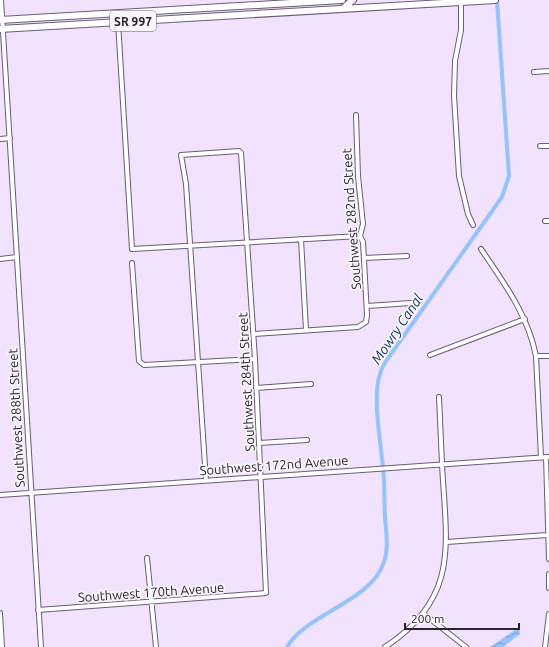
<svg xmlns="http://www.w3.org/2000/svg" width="549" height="647" viewBox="0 0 549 647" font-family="Ubuntu,sans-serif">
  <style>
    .water { fill: url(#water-waves) }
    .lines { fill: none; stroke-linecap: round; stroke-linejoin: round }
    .canal { stroke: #97c2fa; stroke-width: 4 }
    .minor-casing { stroke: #6b5c77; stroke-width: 6 }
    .highway-casing { stroke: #6b5c77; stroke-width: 8 }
    .minor { stroke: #fff; stroke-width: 4 }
    .highway { stroke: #fff; stroke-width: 6 }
    .labels { text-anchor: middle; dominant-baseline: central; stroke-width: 3.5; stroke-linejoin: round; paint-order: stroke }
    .shield { fill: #f8f5fb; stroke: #68636c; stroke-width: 1 }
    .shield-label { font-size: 12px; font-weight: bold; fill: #2a242f }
    .street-label { font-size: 13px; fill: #2a242f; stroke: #f8f5fb }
    .water-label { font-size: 14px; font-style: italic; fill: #0d325c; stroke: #f8f5fb }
  </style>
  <defs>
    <pattern id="water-waves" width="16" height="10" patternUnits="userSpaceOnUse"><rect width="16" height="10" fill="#97c2fa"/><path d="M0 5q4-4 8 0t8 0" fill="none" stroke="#7b9dcb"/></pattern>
  </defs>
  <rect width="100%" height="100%" fill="#f1e3fd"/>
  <!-- water -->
  <path class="water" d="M 519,627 L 520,634 L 503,647 L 490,647 Z"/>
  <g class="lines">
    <!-- canal -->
    <path class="canal" d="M 287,647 C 306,614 372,601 384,562 C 389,548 386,532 385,517 C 384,501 385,484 383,468 C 381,444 372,397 380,374 C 381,369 384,365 386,361 L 502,197 L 509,176 L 497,0"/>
    <defs>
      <path id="minor" d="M 1,0 L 41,647
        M 461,0 L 461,30 L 455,61 L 454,96 L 459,176 L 468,214 L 473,225
        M 118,22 L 132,249 L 360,236
        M 534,72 L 549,71
        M 0,139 L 10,138
        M 540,146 L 549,146
        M 545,221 L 549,221
        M 301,239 L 306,330
        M 481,249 C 504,283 528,315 536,356 L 541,457
        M 364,258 L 407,256
        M 0,259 L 17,257
        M 132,263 L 139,361 L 144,365 L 255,359
        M 367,306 L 411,303
        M 254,334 L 358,327 L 366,322 L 367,315 L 363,242 L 360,236 L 363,224 L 358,176 L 356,115
        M 430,355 L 525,319
        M 536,356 L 549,356
        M 256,388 L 311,384
        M 439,397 L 442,464
        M 259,443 L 307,440
        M 546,457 L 549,559
        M 0,495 L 549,457
        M 447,542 L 547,535
        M 147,558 L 156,647
        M 549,574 L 549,588
        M 38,610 L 266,593 L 255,359 L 241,153 L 239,151 L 181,155 L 186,184 L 206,480
        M 0,613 L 2,647
        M 424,614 L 466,647
        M 385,647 C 461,597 446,543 442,464
        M 545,647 L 549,614"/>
      <path id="highway" d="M 342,9 L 353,0
        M 0,20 L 342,0
        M 0,29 L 495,0"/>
    </defs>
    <!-- minor casing -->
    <use href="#minor" class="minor-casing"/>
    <!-- highway casing -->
    <use href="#highway" class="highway-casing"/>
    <!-- minor -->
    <use href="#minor" class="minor"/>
    <!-- highway -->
    <use href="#highway" class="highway"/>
  </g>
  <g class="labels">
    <!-- shield labels -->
    <rect class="shield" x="110" y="11" width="46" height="20" rx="3"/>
    <g class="shield-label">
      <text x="133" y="21">SR 997</text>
    </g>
    <!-- street labels -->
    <g class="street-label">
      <text transform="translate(351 219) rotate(-94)">Southwest 282nd Street</text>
      <text transform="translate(246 382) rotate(-93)">Southwest 284th Street</text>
      <text transform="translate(16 418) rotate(-93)">Southwest 288th Street</text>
      <text transform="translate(274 465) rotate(-4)">Southwest 172nd Avenue</text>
      <text transform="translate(151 592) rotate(-4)">Southwest 170th Avenue</text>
    </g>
    <!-- water labels -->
    <g class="water-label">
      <text transform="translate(397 329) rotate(-56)">Mowry Canal</text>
    </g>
  </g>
  <!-- scale -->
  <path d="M405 623v6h114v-6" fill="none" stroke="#2a242f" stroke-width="2"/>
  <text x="411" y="623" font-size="12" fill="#2a242f" stroke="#f8f5fb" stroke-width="3" paint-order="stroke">200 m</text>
</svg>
